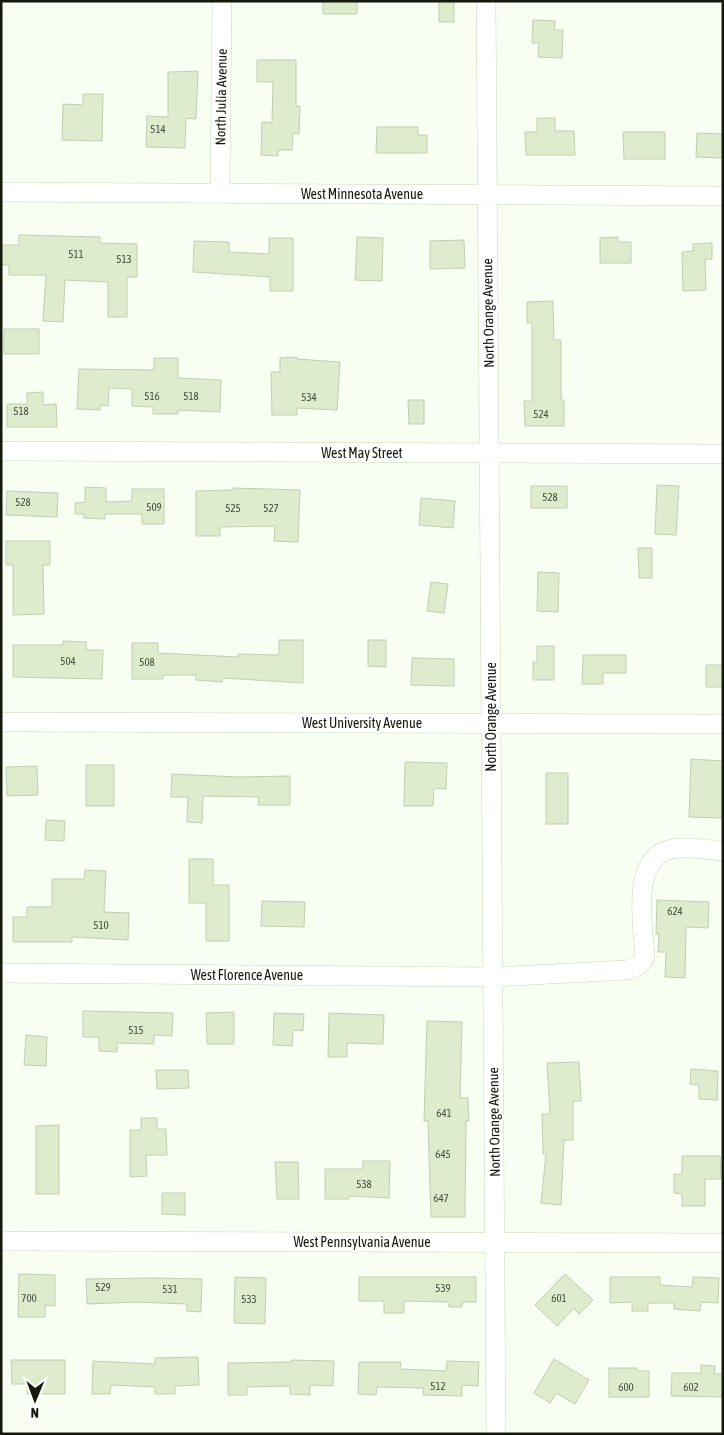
<svg xmlns="http://www.w3.org/2000/svg" width="724" height="1435" viewBox="0 0 724 1435" font-family="'Asap Condensed',sans-serif">
  <style>
    .building { fill: #deebcc; stroke: #c1ceaf }
    .lines { fill: none; stroke-linecap: round; stroke-linejoin: round }
    .minor-casing { stroke: #cad7b8; stroke-width: 20 }
    .minor { stroke: #fff; stroke-width: 19 }
    .labels { text-anchor: middle; dominant-baseline: central; stroke-width: 4; stroke-linejoin: round; paint-order: stroke }
    .number-label { font-size: 11px; fill: #464d3d }
    .street-label { font-size: 14px; fill: #14180d; stroke: #fff }
  </style>
  <rect width="100%" height="100%" fill="#f9fef2"/>
  <!-- building -->
  <path class="building" d="M 323,1 L 357,1 L 357,14 L 323,14 Z
    M 439,1 L 454,1 L 454,22 L 439,22 Z
    M 533,20 L 555,21 L 554,30 L 563,30 L 562,58 L 538,57 L 539,43 L 532,43 Z
    M 257,60 L 296,60 L 296,106 L 300,106 L 299,134 L 293,133 L 292,150 L 278,150 L 278,156 L 261,155 L 262,122 L 272,123 L 273,82 L 257,82 Z
    M 198,71 L 196,119 L 186,118 L 185,148 L 146,147 L 147,116 L 168,117 L 168,72 Z
    M 83,94 L 103,94 L 102,141 L 62,140 L 63,104 L 83,105 Z
    M 537,118 L 555,118 L 555,131 L 574,131 L 575,155 L 526,155 L 525,132 L 537,132 Z
    M 377,127 L 418,127 L 418,135 L 427,135 L 427,153 L 376,153 Z
    M 623,132 L 665,132 L 665,159 L 624,159 Z
    M 697,133 L 723,134 L 723,158 L 696,157 Z
    M 19,235 L 100,237 L 100,243 L 137,244 L 137,277 L 127,277 L 127,317 L 108,317 L 108,282 L 65,280 L 63,322 L 43,321 L 46,275 L 9,275 L 9,265 L 1,265 L 1,245 L 19,245 Z
    M 357,237 L 383,238 L 382,281 L 355,280 Z
    M 618,237 L 618,242 L 631,242 L 631,263 L 600,263 L 600,238 Z
    M 269,238 L 293,238 L 293,291 L 270,291 L 270,277 L 193,272 L 194,241 L 229,242 L 229,252 L 269,254 Z
    M 464,240 L 465,268 L 430,269 L 430,241 Z
    M 712,243 L 712,259 L 705,259 L 706,290 L 683,291 L 682,252 L 693,251 L 693,244 Z
    M 553,301 L 554,340 L 561,340 L 561,400 L 564,400 L 564,426 L 525,426 L 524,401 L 532,401 L 532,323 L 527,323 L 527,302 Z
    M 4,329 L 39,329 L 39,354 L 4,354 Z
    M 297,357 L 297,359 L 340,362 L 337,410 L 297,408 L 297,415 L 272,415 L 271,372 L 280,372 L 280,358 Z
    M 154,358 L 178,358 L 178,378 L 221,380 L 220,412 L 178,410 L 178,414 L 153,414 L 153,407 L 132,406 L 132,389 L 109,388 L 108,406 L 100,405 L 100,410 L 77,409 L 79,369 L 154,370 Z
    M 43,392 L 43,405 L 56,404 L 57,427 L 7,427 L 7,404 L 27,404 L 27,393 Z
    M 408,400 L 424,400 L 424,424 L 409,424 Z
    M 657,485 L 679,486 L 676,535 L 655,534 Z
    M 531,486 L 567,486 L 567,508 L 531,508 Z
    M 85,487 L 106,488 L 106,502 L 132,501 L 132,489 L 164,489 L 164,524 L 142,524 L 142,514 L 105,514 L 105,519 L 84,518 L 84,514 L 75,514 L 75,503 L 85,502 Z
    M 233,488 L 300,490 L 298,542 L 274,541 L 275,526 L 220,527 L 220,536 L 196,536 L 196,491 L 233,490 Z
    M 7,491 L 58,493 L 57,517 L 6,515 Z
    M 421,498 L 455,501 L 453,528 L 419,525 Z
    M 6,541 L 50,541 L 50,565 L 43,565 L 44,614 L 13,615 L 13,565 L 6,565 Z
    M 638,548 L 652,548 L 652,578 L 639,578 Z
    M 538,572 L 559,573 L 558,612 L 537,611 Z
    M 431,582 L 448,584 L 444,613 L 427,611 Z
    M 279,640 L 303,640 L 303,683 L 223,678 L 222,682 L 196,680 L 196,675 L 163,675 L 163,679 L 132,679 L 132,643 L 158,643 L 158,653 L 238,657 L 238,654 L 279,655 Z
    M 368,640 L 386,640 L 386,667 L 368,666 Z
    M 63,641 L 86,642 L 86,650 L 103,650 L 102,679 L 13,677 L 13,645 L 63,645 Z
    M 537,646 L 554,646 L 554,680 L 533,680 L 533,662 L 537,662 Z
    M 583,655 L 626,655 L 626,673 L 603,673 L 603,684 L 582,684 Z
    M 412,658 L 454,659 L 454,686 L 411,685 Z
    M 706,665 L 723,665 L 723,687 L 706,687 Z
    M 691,759 L 723,761 L 723,818 L 689,817 Z
    M 405,762 L 447,763 L 446,789 L 434,788 L 433,806 L 404,806 Z
    M 86,765 L 114,765 L 114,806 L 86,806 Z
    M 37,766 L 38,795 L 7,796 L 6,767 Z
    M 546,773 L 568,773 L 568,824 L 546,824 Z
    M 172,774 L 239,777 L 290,776 L 290,805 L 258,805 L 259,797 L 203,796 L 202,823 L 187,822 L 188,797 L 171,797 Z
    M 46,820 L 65,821 L 64,841 L 45,840 Z
    M 189,859 L 213,859 L 213,885 L 229,885 L 229,941 L 206,941 L 206,903 L 189,903 Z
    M 85,870 L 106,871 L 104,912 L 129,913 L 128,940 L 72,937 L 72,942 L 13,942 L 13,917 L 27,917 L 27,907 L 52,907 L 52,879 L 84,879 Z
    M 657,900 L 709,902 L 708,928 L 686,927 L 685,978 L 665,977 L 666,952 L 658,952 L 659,934 L 656,934 Z
    M 262,901 L 305,902 L 304,927 L 261,926 Z
    M 83,1011 L 173,1013 L 172,1036 L 154,1035 L 154,1044 L 117,1043 L 117,1052 L 99,1051 L 99,1037 L 83,1037 Z
    M 234,1012 L 234,1044 L 207,1044 L 206,1013 Z
    M 274,1013 L 304,1014 L 303,1031 L 293,1030 L 292,1046 L 273,1045 Z
    M 329,1013 L 384,1015 L 383,1044 L 347,1043 L 347,1057 L 328,1057 Z
    M 427,1021 L 462,1022 L 460,1098 L 468,1098 L 469,1121 L 466,1121 L 465,1217 L 431,1217 L 428,1121 L 424,1121 Z
    M 26,1035 L 47,1037 L 46,1066 L 24,1065 Z
    M 579,1062 L 581,1101 L 573,1101 L 573,1140 L 564,1140 L 561,1205 L 541,1203 L 546,1154 L 543,1154 L 542,1114 L 550,1114 L 547,1063 Z
    M 691,1069 L 718,1071 L 717,1100 L 699,1099 L 699,1085 L 690,1084 Z
    M 156,1070 L 188,1070 L 189,1088 L 157,1089 Z
    M 141,1118 L 157,1118 L 157,1129 L 166,1129 L 167,1155 L 146,1155 L 147,1176 L 130,1177 L 130,1130 L 141,1130 Z
    M 59,1125 L 59,1194 L 36,1194 L 36,1126 Z
    M 682,1156 L 720,1156 L 721,1179 L 705,1179 L 705,1206 L 682,1206 L 682,1194 L 674,1193 L 674,1174 L 682,1174 Z
    M 363,1161 L 390,1161 L 389,1198 L 349,1196 L 349,1199 L 325,1199 L 325,1169 L 363,1169 Z
    M 275,1162 L 298,1162 L 299,1199 L 277,1199 Z
    M 162,1193 L 185,1193 L 185,1215 L 162,1214 Z
    M 19,1274 L 55,1275 L 55,1306 L 45,1305 L 45,1317 L 18,1317 Z
    M 565,1274 L 593,1300 L 579,1314 L 574,1308 L 557,1326 L 535,1305 Z
    M 235,1277 L 266,1278 L 265,1324 L 234,1323 Z
    M 359,1277 L 476,1277 L 476,1302 L 462,1302 L 462,1307 L 449,1307 L 448,1302 L 404,1301 L 404,1313 L 384,1313 L 384,1301 L 359,1301 Z
    M 610,1277 L 660,1277 L 660,1285 L 692,1287 L 693,1277 L 719,1278 L 718,1303 L 701,1302 L 700,1311 L 674,1309 L 674,1303 L 648,1303 L 648,1311 L 632,1311 L 632,1302 L 610,1303 Z
    M 156,1278 L 202,1279 L 201,1312 L 187,1311 L 187,1304 L 136,1302 L 87,1304 L 86,1279 Z
    M 198,1357 L 199,1385 L 175,1386 L 175,1394 L 155,1394 L 155,1387 L 111,1385 L 110,1394 L 92,1394 L 93,1361 L 155,1364 L 155,1358 Z
    M 554,1359 L 589,1380 L 575,1404 L 556,1393 L 550,1403 L 534,1393 Z
    M 11,1360 L 65,1360 L 65,1394 L 27,1394 L 27,1384 L 12,1384 Z
    M 291,1360 L 334,1361 L 333,1386 L 310,1385 L 310,1395 L 290,1394 L 290,1386 L 247,1387 L 247,1395 L 228,1395 L 228,1363 L 291,1362 Z
    M 447,1361 L 479,1362 L 478,1386 L 462,1385 L 462,1396 L 423,1395 L 423,1388 L 377,1387 L 376,1395 L 358,1394 L 359,1362 L 401,1362 L 400,1369 L 446,1371 Z
    M 701,1365 L 715,1366 L 714,1374 L 723,1374 L 723,1397 L 671,1396 L 672,1373 L 701,1373 Z
    M 609,1368 L 637,1368 L 637,1371 L 649,1371 L 649,1397 L 609,1397 Z"/>
  <g class="lines">
    <defs>
      <path id="minor" d="M 486,1 L 496,1434
        M 1,192 L 723,196
        M 220,193 L 222,1
        M 1,451 L 723,454
        M 1,722 L 723,724
        M 1,973 L 493,977 L 627,970 C 636,967 642,965 645,956 C 643,926 630,856 672,849 C 688,846 706,850 723,851
        M 1,1241 L 723,1243"/>
    </defs>
    <!-- minor casing -->
    <use href="#minor" class="minor-casing"/>
    <!-- minor -->
    <use href="#minor" class="minor"/>
  </g>
  <g class="labels">
    <!-- number labels -->
    <g class="number-label">
      <text x="158" y="129">514</text>
      <text x="76" y="254">511</text>
      <text x="124" y="259">513</text>
      <text x="152" y="396">516</text>
      <text x="191" y="396">518</text>
      <text x="309" y="397">534</text>
      <text x="21" y="411">518</text>
      <text x="541" y="414">524</text>
      <text x="550" y="497">528</text>
      <text x="23" y="502">528</text>
      <text x="154" y="507">509</text>
      <text x="233" y="508">525</text>
      <text x="271" y="508">527</text>
      <text x="68" y="661">504</text>
      <text x="147" y="662">508</text>
      <text x="675" y="911">624</text>
      <text x="101" y="925">510</text>
      <text x="136" y="1030">515</text>
      <text x="444" y="1113">641</text>
      <text x="443" y="1154">645</text>
      <text x="364" y="1184">538</text>
      <text x="441" y="1198">647</text>
      <text x="103" y="1287">529</text>
      <text x="443" y="1288">539</text>
      <text x="170" y="1289">531</text>
      <text x="29" y="1298">700</text>
      <text x="559" y="1298">601</text>
      <text x="249" y="1299">533</text>
      <text x="438" y="1386">512</text>
      <text x="626" y="1387">600</text>
      <text x="691" y="1387">602</text>
    </g>
    <!-- street labels -->
    <g class="street-label">
      <text transform="translate(221 97) rotate(-89)">North Julia Avenue</text>
      <text x="362" y="194">West Minnesota Avenue</text>
      <text transform="translate(488 313) rotate(-91)">North Orange Avenue</text>
      <text x="362" y="453">West May Street</text>
      <text transform="translate(491 717) rotate(-90)">North Orange Avenue</text>
      <text x="362" y="723">West University Avenue</text>
      <text x="247" y="975">West Florence Avenue</text>
      <text transform="translate(494 1122) rotate(-91)">North Orange Avenue</text>
      <text x="362" y="1242">West Pennsylvania Avenue</text>
    </g>
  </g>
  <!-- border -->
  <rect width="724" height="1435" fill="none" stroke="#14180d" stroke-width="5"/>
  <!-- north arrow -->
  <g transform="translate(35 1400) rotate(181)" stroke="#ffffff" stroke-width="4" paint-order="stroke">
  <path d="M0-4L9 19L0 12L-9 19Z" fill="#14180d"/>
  <text y="-8" font-size="14" font-weight="bold" text-anchor="middle" fill="#14180d">N</text>
  </g>
</svg>
